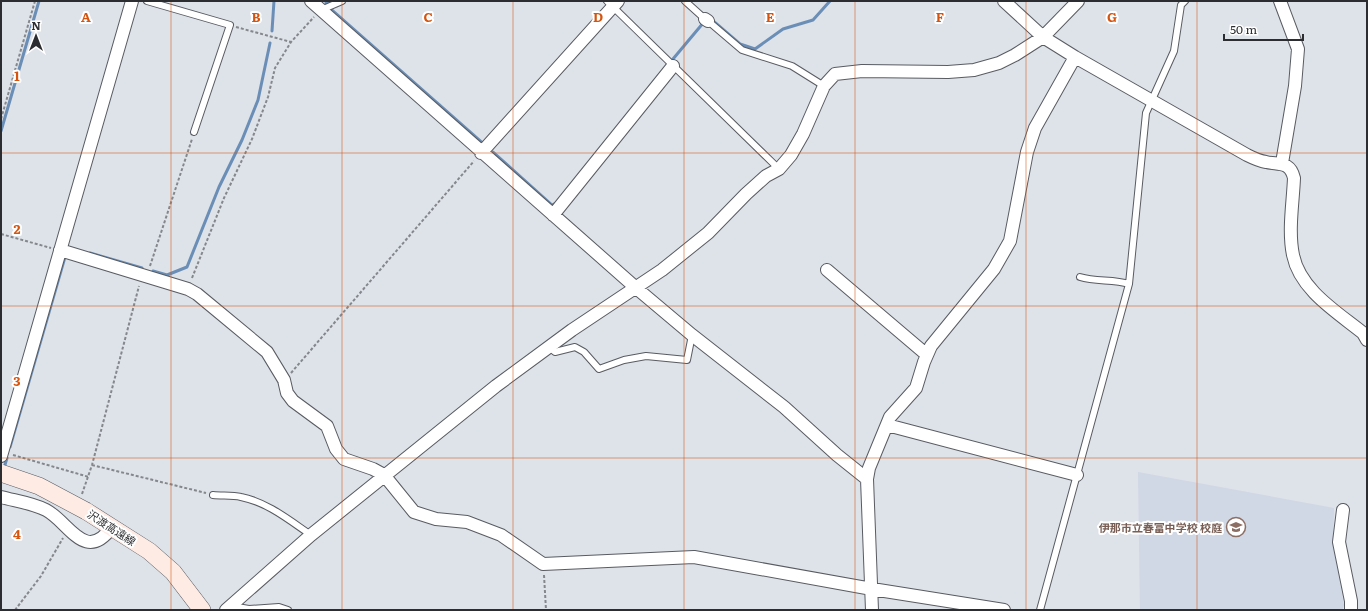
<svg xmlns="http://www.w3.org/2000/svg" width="1368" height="611" viewBox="0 0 1368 611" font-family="Literata,'Noto Sans JP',serif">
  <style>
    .built { fill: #d0d7e5 }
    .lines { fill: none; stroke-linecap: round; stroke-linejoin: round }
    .stream { stroke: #6a8eb6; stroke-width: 3 }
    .service-casing { stroke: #585b62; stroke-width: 8 }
    .minor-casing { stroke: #585b62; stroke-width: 14 }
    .secondary-casing { stroke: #585b62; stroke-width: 18 }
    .path { stroke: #84878c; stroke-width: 2; stroke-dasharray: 3 2; stroke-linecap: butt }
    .service { stroke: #fff; stroke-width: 6 }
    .minor { stroke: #fff; stroke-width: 12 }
    .secondary { stroke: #feebe4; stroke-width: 17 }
    .secondary-bridge-casing { stroke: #585b62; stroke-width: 18; stroke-linecap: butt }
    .secondary-bridge { stroke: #feebe4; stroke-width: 17 }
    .grid { fill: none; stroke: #d55510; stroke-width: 1; stroke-opacity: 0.55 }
    .labels { text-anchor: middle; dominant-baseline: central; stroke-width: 4; stroke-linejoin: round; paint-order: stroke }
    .street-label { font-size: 11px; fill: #2c2d30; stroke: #fff }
    .education-label { font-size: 11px; font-weight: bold; fill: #785e54; stroke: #fff; text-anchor: end }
    .grid-label { font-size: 13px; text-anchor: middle; font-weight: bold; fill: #d55510; stroke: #fff; stroke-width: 4; stroke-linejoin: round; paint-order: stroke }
  </style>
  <rect width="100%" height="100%" fill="#dee2e9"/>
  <!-- built -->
  <path class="built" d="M 1138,472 L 1334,508 L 1333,546 L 1344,605 L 1342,610 L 1140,610 Z"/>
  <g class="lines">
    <!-- stream -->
    <path class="stream" d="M 326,3 L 330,1
      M 332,10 L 485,145
      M 712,20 L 740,44 L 755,49 L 783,29 L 813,20 L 830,1
      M 272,31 L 274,1
      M 673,59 L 704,22
      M 1,131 L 39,1
      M 493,152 L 552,205 L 556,203
      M 90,253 L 142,268
      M 153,271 L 167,275 L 187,267 L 219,187 L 242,140 L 258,100 L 270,43
      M 10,447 L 65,257
      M 4,468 L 7,458"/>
    <defs>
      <path id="service" d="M 147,1 L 230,25 L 194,132
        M 607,1 L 779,169
        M 685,1 L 705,19
        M 321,10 L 342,1
        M 708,21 L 742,50 L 792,66 L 824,86
        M 1080,277 C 1096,282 1113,279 1129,284
        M 549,347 L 555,352 L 575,347 L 584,352 L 599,369 L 624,360 L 646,356 L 687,360 L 692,335
        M 213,495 C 222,496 232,495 241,497 C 267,502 289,520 311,535
        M 231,606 L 249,609 L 279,607 L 288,610
        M 1040,610 L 1129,284 L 1146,113 L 1174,51 L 1181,5 L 1185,1"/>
      <path id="minor" d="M 311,1 L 635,287 L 692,335 L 784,407 L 837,455 L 867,479
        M 1004,1 L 1043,37 L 1075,57 L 1247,155 C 1253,158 1259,161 1266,162 C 1279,165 1290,161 1294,178 C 1293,203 1288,230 1293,255 C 1300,290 1337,312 1363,333 L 1367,340
        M 1280,1 L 1298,49 L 1295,86 L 1282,163
        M 705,19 L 708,21
        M 481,153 L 618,1
        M 553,215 L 673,66
        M 60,250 L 188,289 L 197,294 L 267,352 L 284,380 L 287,393 L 293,401 L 327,426 L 336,449 L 344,459 L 373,469 L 384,475 L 414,512 L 436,519 L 467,522 L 501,535 L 543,564 L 694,557 L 872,589 L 1004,610
        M 827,270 L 927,355
        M 887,425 L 1077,475
        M 1,456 L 132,1
        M 1,497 C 16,501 32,503 46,510 C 69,522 85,564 112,527
        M 1343,510 L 1339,542 L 1351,601 L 1351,610
        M 226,610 L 311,535 L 496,386 L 572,330 L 662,270 L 708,233 L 746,194 L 766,176 L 779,169 L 791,155 L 803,134 L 824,86 L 835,74 L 862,71 L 948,72 L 974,70 L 999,63 L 1015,55 L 1043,37 L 1078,1
        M 872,610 L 867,479 L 869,468 L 890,417 L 916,388 L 924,362 L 931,346 L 994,269 L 1010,241 L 1027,152 L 1035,128 L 1075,57"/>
      <path id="secondary" d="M 86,511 L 149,551 L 173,572 L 202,610"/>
    </defs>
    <!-- service casing -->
    <use href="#service" class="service-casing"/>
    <!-- minor casing -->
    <use href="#minor" class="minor-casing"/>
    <!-- secondary casing -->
    <use href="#secondary" class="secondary-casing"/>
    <!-- path -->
    <path class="path" d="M 236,27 L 291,42
      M 1,119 L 35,1
      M 1,234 L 51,248
      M 150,266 L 192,139
      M 192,278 L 224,198 L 252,139 L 268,97 L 275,68 L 291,42 L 314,17
      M 291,373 L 474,161
      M 13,455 L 89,477
      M 92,465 L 206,493
      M 82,494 L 92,465 L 139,286
      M 544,575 L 546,610
      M 15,610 L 41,576 L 63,538"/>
    <!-- service -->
    <use href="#service" class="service"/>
    <!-- minor -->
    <use href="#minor" class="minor"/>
    <!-- secondary -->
    <use href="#secondary" class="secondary"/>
    <defs>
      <path id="secondary-bridge" d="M 1,473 L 39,486 L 86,511"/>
    </defs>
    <!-- secondary-bridge casing -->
    <use href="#secondary-bridge" class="secondary-bridge-casing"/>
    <!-- secondary-bridge -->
    <use href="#secondary-bridge" class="secondary-bridge"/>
  </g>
  <!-- grid -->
  <path class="grid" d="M 171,1 L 171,610M 342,1 L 342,610M 513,1 L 513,610M 684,1 L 684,610M 855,1 L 855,610M 1026,1 L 1026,610M 1197,1 L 1197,610M 1,153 L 1367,153M 1,306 L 1367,306M 1,458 L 1367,458"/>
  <!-- icons -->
  <defs>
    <symbol id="school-ring" viewBox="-11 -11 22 22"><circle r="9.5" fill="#fff" stroke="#8d6e63" stroke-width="1.5"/><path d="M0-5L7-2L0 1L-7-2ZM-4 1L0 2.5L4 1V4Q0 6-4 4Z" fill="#8d6e63"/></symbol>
  </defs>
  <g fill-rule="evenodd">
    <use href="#school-ring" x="1225" y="516" width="22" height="22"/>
  </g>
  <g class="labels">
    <!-- street labels -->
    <g class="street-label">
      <text transform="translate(112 527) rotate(33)">沢渡高遠線</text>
    </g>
    <!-- education labels -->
    <g class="education-label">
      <text x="1222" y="527">伊那市立春富中学校 校庭</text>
    </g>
  </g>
  <g class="grid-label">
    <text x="86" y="22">A</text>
    <text x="256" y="22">B</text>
    <text x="428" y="22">C</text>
    <text x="598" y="22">D</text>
    <text x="770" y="22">E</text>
    <text x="940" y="22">F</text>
    <text x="1112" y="22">G</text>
    <text x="17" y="81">1</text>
    <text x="17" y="234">2</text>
    <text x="17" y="386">3</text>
    <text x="17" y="539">4</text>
  </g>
  <!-- border -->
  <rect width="1368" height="611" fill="none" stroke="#2c2d30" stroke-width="4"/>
  <!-- north arrow -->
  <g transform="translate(36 36)" stroke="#ffffff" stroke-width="3" paint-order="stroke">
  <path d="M0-3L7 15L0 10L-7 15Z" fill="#2c2d30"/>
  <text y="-6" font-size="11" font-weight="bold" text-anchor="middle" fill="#2c2d30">N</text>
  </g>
  <!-- scale -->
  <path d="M1224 34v6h79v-6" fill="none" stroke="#2c2d30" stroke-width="2"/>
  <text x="1230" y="34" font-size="12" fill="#2c2d30" stroke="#ffffff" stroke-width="3" paint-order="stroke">50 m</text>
</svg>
